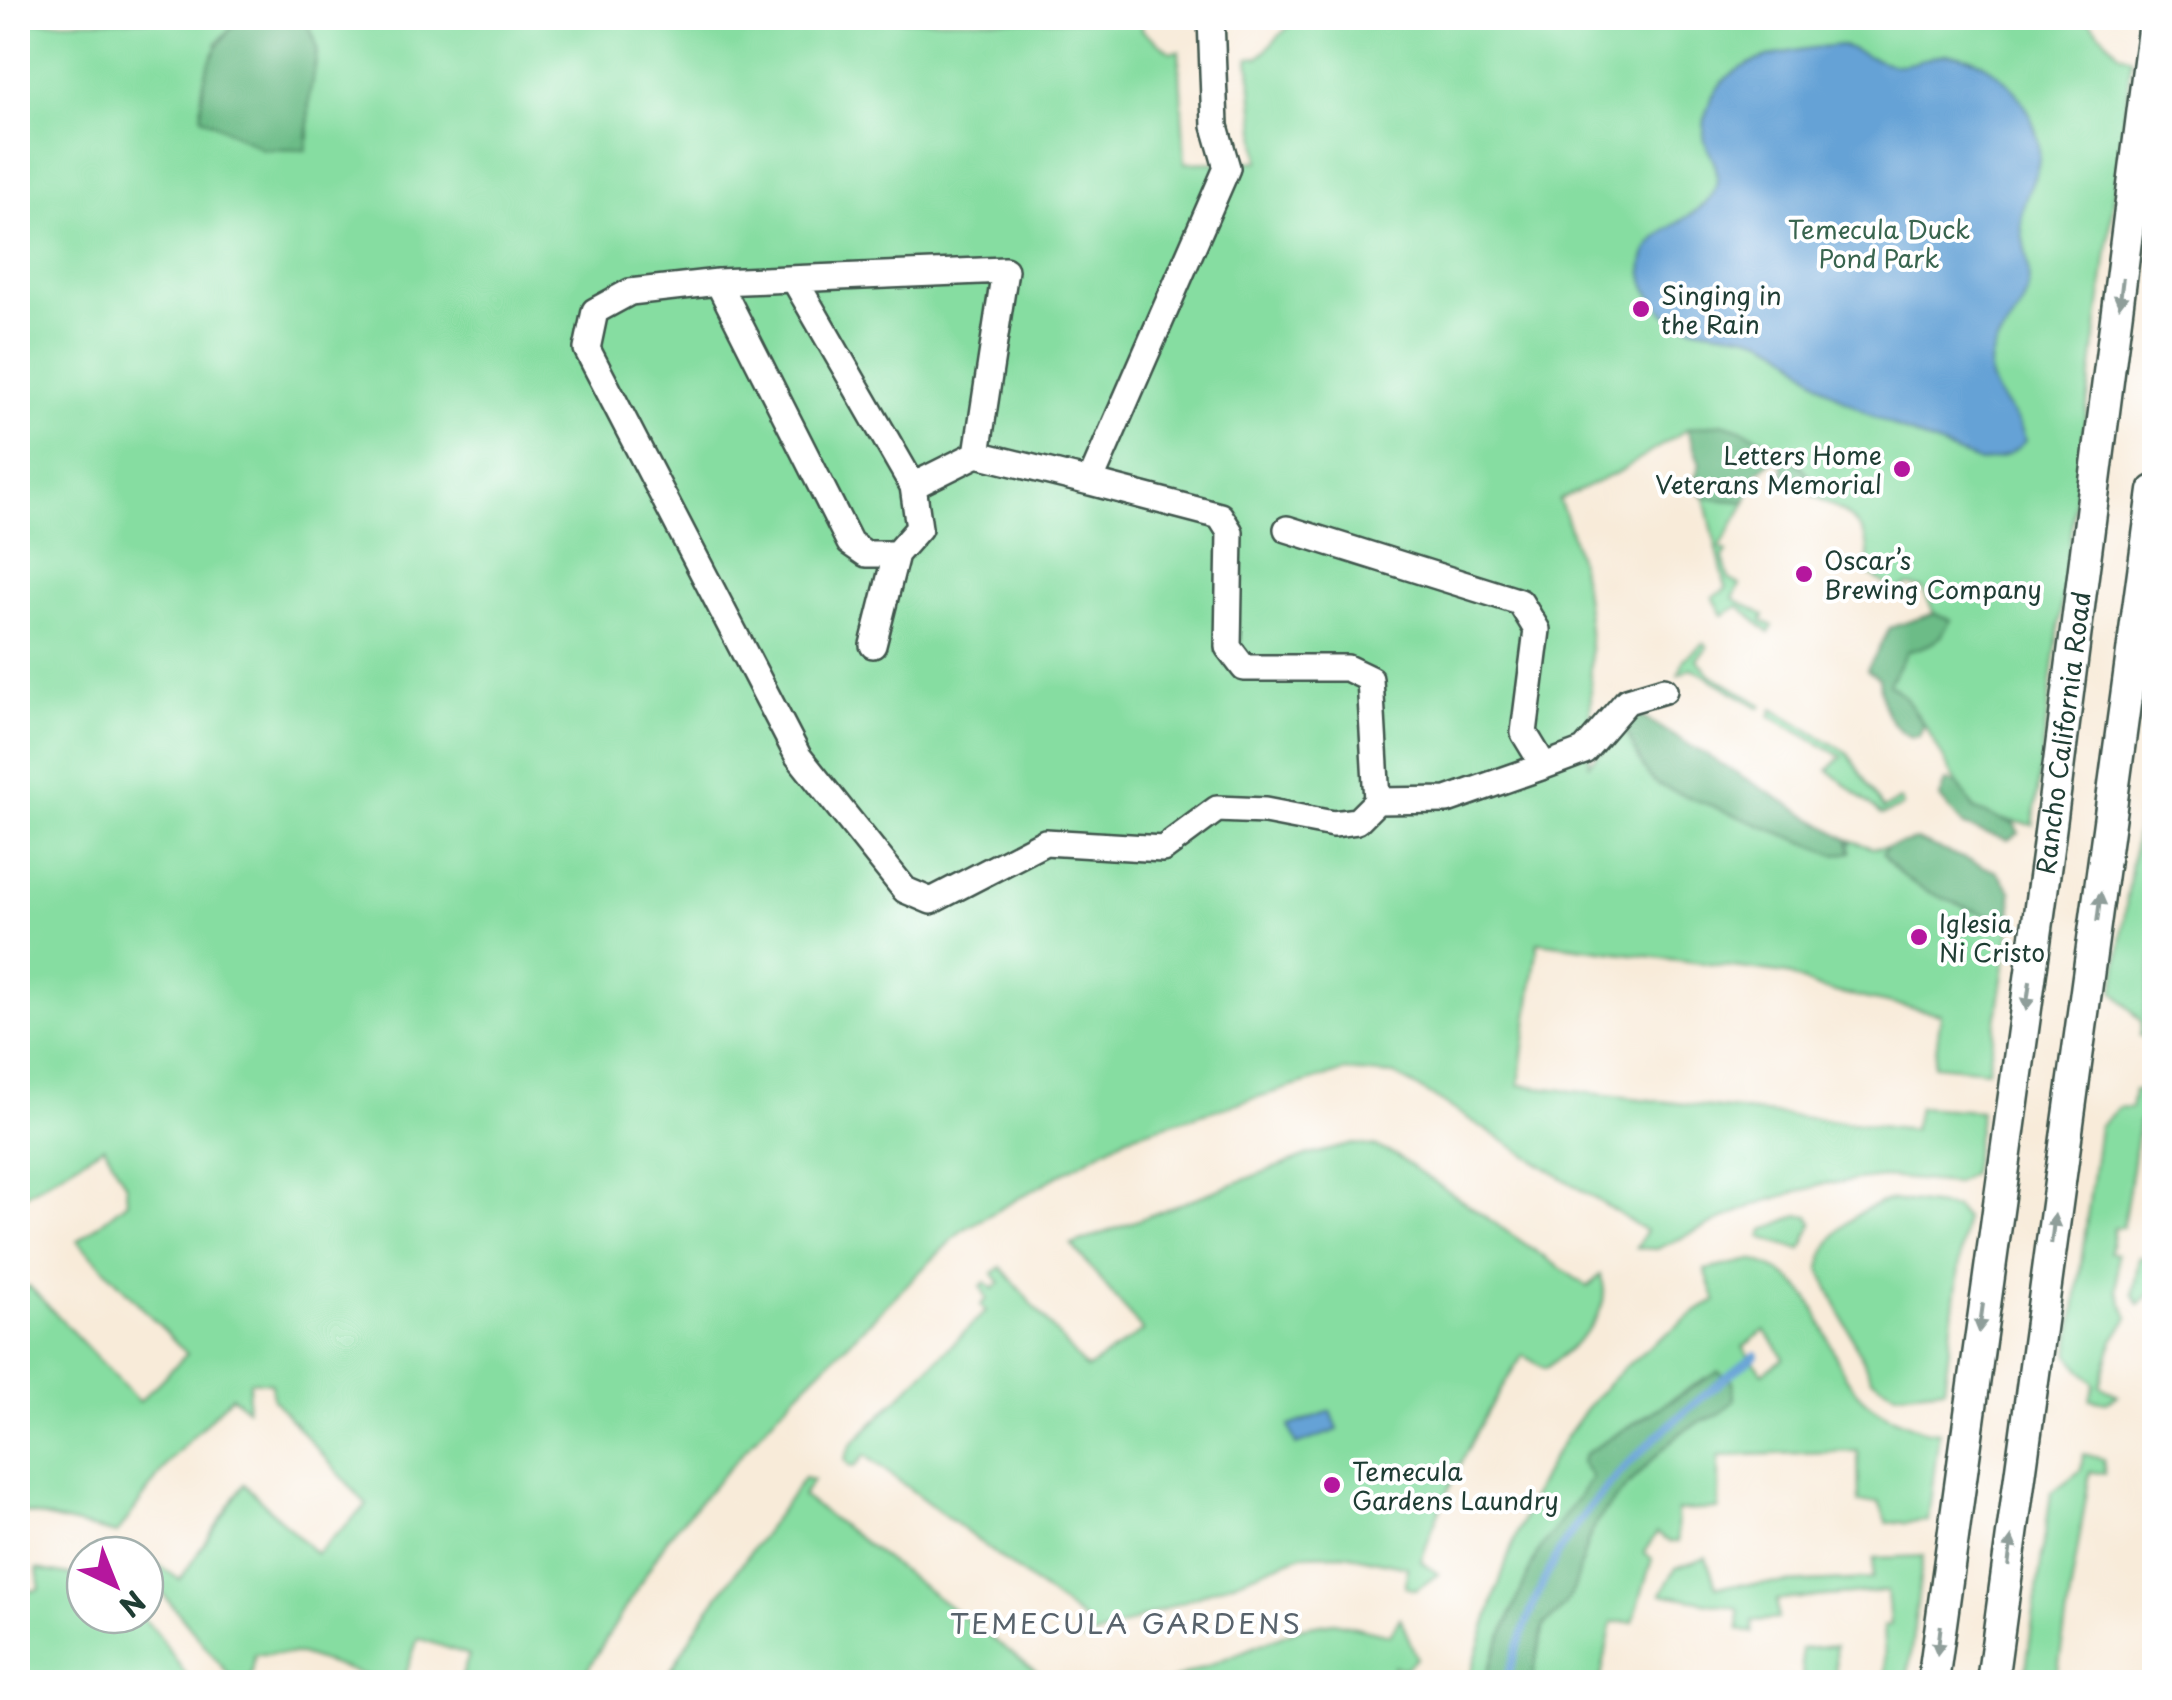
<svg xmlns="http://www.w3.org/2000/svg" width="2172" height="1700" viewBox="0 0 2172 1700" font-family="'Playpen Sans',sans-serif">
  <style>
    .green { fill: #86dda1; stroke: #528d6a; stroke-width: 2.5; fill-rule: evenodd }
    .forest { fill: #6cbc87; stroke: #467c5e; stroke-width: 2.5 }
    .water { fill: #65a2d6; stroke: #427085; stroke-width: 2.5 }
    .lines { fill: none; stroke-linecap: round; stroke-linejoin: round }
    .stream { stroke: #65a2d6; stroke-width: 8 }
    .minor-casing { stroke: #40574d; stroke-width: 30 }
    .major-casing { stroke: #40574d; stroke-width: 35 }
    .minor { stroke: #fff; stroke-width: 25 }
    .major { stroke: #fff; stroke-width: 30 }
    .oneway { fill: #8f9e9a }
    .poi-dot { fill: #b5179e; stroke: #fff; stroke-width: 4 }
    .labels { text-anchor: middle; dominant-baseline: central; stroke-width: 8; stroke-linejoin: round; paint-order: stroke }
    .park-label { font-size: 25px; fill: #39654f; stroke: #fff }
    .poi-label { font-size: 25px; fill: #1f3d34; stroke: #fff; text-anchor: start }
    .street-label { font-size: 25px; fill: #1f3d34; stroke: #fff }
    .neighbourhood-label { font-size: 28px; letter-spacing: 2.5px; fill: #58636c; stroke: #fff }
  </style>
  <rect width="100%" height="100%" fill="#fff"/>
  <filter id="ink" filterUnits="userSpaceOnUse"><feTurbulence type="fractalNoise" baseFrequency=".01" numOctaves="2"/><feDisplacementMap in="SourceGraphic" scale="20" xChannelSelector="R" yChannelSelector="G"/><feConvolveMatrix kernelMatrix="1 2 1 2 8 2 1 2 1" color-interpolation-filters="sRGB"/></filter>
  <filter id="wash" filterUnits="userSpaceOnUse"><feTurbulence type="fractalNoise" baseFrequency=".0048" numOctaves="4" result="noise"/><feDisplacementMap in="SourceGraphic" scale="40" xChannelSelector="R" yChannelSelector="G"/><feGaussianBlur stdDeviation="2.25" result="paint"/><feColorMatrix in="noise" values="0 0 0 0 0 0 0 0 0 0 0 0 0 0 0 0 0 1.4 0 .05"/><feComposite in="paint" operator="in"/></filter>
  <g filter="url(#wash)">
    <rect width="100%" height="100%" fill="#f8ebd9"/>
    <!-- green -->
    <path class="green" d="M 240,18 L 216,44 L 309,138 C 309,123 308,106 310,91 C 316,61 325,42 301,18 L 1142,20 L 1142,30 L 1171,52 L 1179,51 L 1185,163 L 1259,161 L 1249,58 L 1259,57 L 1290,25 L 1290,18 L 2074,18 L 2090,22 L 2120,54 L 2132,58 L 2033,825 L 1988,817 L 1975,809 C 1943,770 1930,715 1888,684 L 1907,651 L 1941,637 L 1950,620 L 1934,613 L 1923,589 L 1908,585 L 1897,591 L 1864,571 C 1883,527 1834,506 1803,490 L 1808,488 L 1809,476 L 1794,460 L 1687,429 L 1619,472 L 1559,500 C 1595,584 1593,675 1589,764 L 1623,728 L 1638,748 L 1639,761 L 1852,844 L 1847,839 L 1872,848 L 1887,847 L 1883,853 L 1920,887 L 2012,924 L 1988,1070 L 1934,1065 L 1941,1014 L 1820,989 L 1787,974 L 1538,942 L 1519,1085 L 1913,1130 L 1918,1107 L 1981,1111 L 1971,1173 L 1955,1183 L 1883,1177 L 1824,1184 L 1756,1204 L 1657,1249 L 1636,1248 L 1646,1231 L 1428,1093 L 1394,1075 L 1345,1071 L 1128,1136 L 961,1231 L 781,1409 L 669,1536 L 580,1682 L 460,1682 L 469,1655 L 418,1638 L 403,1682 L 386,1682 L 300,1654 L 255,1654 L 251,1679 L 229,1675 L 159,1589 L 154,1580 L 159,1565 L 180,1580 L 244,1484 L 316,1554 L 367,1505 L 273,1399 L 271,1383 L 250,1381 L 247,1409 L 232,1396 L 170,1460 L 117,1534 L 18,1511 L 18,1294 L 29,1286 L 139,1402 L 187,1354 L 78,1241 L 127,1202 L 126,1185 L 104,1146 L 18,1199 L 18,22 Z
      M 1705,498 L 1746,502 L 1720,548 L 1727,552 L 1723,558 L 1729,579 L 1740,585 L 1733,598 L 1764,615 L 1762,621 L 1773,626 L 1769,633 L 1739,606 L 1723,615 L 1713,597 L 1726,589 Z
      M 1704,643 L 1708,647 L 1697,659 L 1710,674 L 1762,705 L 1760,708 L 1692,668 L 1679,675 L 1684,659 Z
      M 2154,705 L 2154,948 L 2144,1015 L 2154,1017 L 2154,1038 L 2140,1036 L 2142,1022 L 2114,991 Z
      M 1773,709 L 1848,753 L 1883,809 L 1900,800 L 1903,806 L 1882,815 L 1828,770 L 1842,757 L 1770,716 Z
      M 2134,1090 L 2154,1092 L 2154,1109 L 2139,1122 L 2123,1227 L 2114,1227 L 2110,1252 L 2117,1254 L 2117,1290 L 2128,1318 L 2113,1340 L 2100,1386 L 2118,1396 L 2106,1402 L 2090,1399 L 2094,1384 L 2069,1355 L 2099,1127 L 2119,1107 L 2131,1108 Z
      M 1354,1144 L 1377,1147 L 1395,1155 L 1588,1287 L 1600,1275 C 1618,1313 1571,1348 1545,1369 L 1523,1355 C 1479,1421 1446,1485 1421,1561 L 1438,1574 L 1416,1590 L 1406,1587 L 1407,1567 L 1345,1554 L 1302,1555 L 1083,1641 L 1078,1639 L 1088,1624 L 865,1455 L 854,1467 L 849,1466 L 845,1459 L 852,1444 L 986,1311 L 981,1305 L 987,1299 L 981,1286 L 985,1282 L 993,1289 L 1000,1283 L 993,1274 L 1001,1267 L 1086,1369 L 1143,1331 L 1072,1245 L 1309,1155 Z
      M 1892,1200 L 1956,1208 L 1965,1219 L 1944,1388 L 1896,1393 L 1871,1378 L 1820,1269 C 1826,1233 1858,1208 1892,1200 Z
      M 1798,1215 L 1809,1216 L 1813,1224 L 1801,1250 L 1761,1237 L 1764,1230 Z
      M 2139,1257 L 2154,1259 L 2154,1289 L 2139,1304 L 2133,1293 Z
      M 1752,1260 C 1848,1287 1809,1385 1896,1419 C 1912,1425 1920,1431 1939,1432 L 1928,1521 L 1887,1523 L 1879,1502 L 1859,1503 L 1858,1451 L 1719,1456 L 1719,1509 L 1677,1511 L 1678,1542 L 1670,1542 L 1657,1533 L 1644,1552 L 1652,1559 L 1633,1622 L 1612,1622 L 1600,1682 L 1531,1682 L 1544,1625 C 1586,1595 1574,1552 1603,1513 C 1615,1498 1668,1442 1684,1431 C 1706,1416 1714,1423 1734,1400 L 1733,1381 L 1705,1378 L 1585,1454 L 1592,1478 L 1515,1604 L 1483,1682 L 1468,1682 C 1512,1544 1539,1424 1665,1335 C 1681,1324 1698,1308 1716,1301 L 1705,1270 ZM 1765,1330 L 1784,1358 L 1763,1373 L 1743,1347 Z
      M 2083,1454 L 2103,1459 L 2105,1473 L 2090,1472 L 2056,1682 L 2024,1682 L 2051,1493 L 2081,1470 Z
      M 804,1478 L 813,1480 L 802,1496 L 1050,1682 L 664,1682 L 703,1617 Z
      M 1923,1556 L 1907,1682 L 1886,1682 L 1883,1626 L 1890,1625 L 1887,1591 L 1777,1600 L 1778,1619 L 1752,1621 L 1752,1633 L 1739,1630 L 1738,1608 L 1661,1594 L 1676,1568 L 1706,1557 L 1716,1586 L 1872,1579 L 1874,1558 Z
      M 37,1569 L 85,1578 L 85,1615 L 139,1615 L 156,1631 L 191,1682 L 18,1682 L 18,1594 L 40,1589 Z
      M 1400,1618 L 1417,1658 L 1404,1669 L 1394,1666 L 1388,1682 L 1167,1682 L 1303,1627 L 1334,1622 L 1390,1635 Z
      M 1835,1646 L 1836,1682 L 1803,1682 L 1801,1649 Z"/>
    <!-- forest -->
    <path class="forest" d="M 240,18 L 301,18 C 326,44 314,62 310,93 C 307,112 310,131 306,150 L 263,149 L 202,117 C 199,74 212,49 240,18 Z
      M 1722,423 C 1749,431 1806,454 1811,485 L 1803,490 L 1783,479 L 1783,467 L 1776,457 L 1757,473 L 1746,502 L 1705,498 L 1693,485 L 1700,464 L 1687,429 Z
      M 1934,613 L 1951,620 C 1939,642 1931,646 1907,651 L 1889,684 L 1904,696 L 1924,725 L 1919,736 L 1912,737 C 1889,729 1880,701 1879,678 L 1867,670 L 1890,628 Z
      M 1639,715 L 1847,839 L 1851,852 L 1836,855 L 1658,785 C 1638,769 1638,748 1623,728 Z
      M 1946,781 L 1957,783 L 1975,810 L 2014,824 L 2019,833 L 2008,840 L 1964,826 L 1940,798 Z
      M 1916,840 L 1996,871 L 2011,891 L 2012,924 C 1971,907 1906,894 1883,853 L 1887,847 Z
      M 1718,1372 L 1733,1381 L 1734,1400 C 1714,1423 1706,1416 1683,1431 C 1668,1442 1615,1498 1603,1514 C 1570,1557 1592,1589 1544,1625 L 1531,1682 L 1483,1682 L 1536,1555 L 1592,1478 L 1581,1462 L 1585,1454 Z"/>
    <!-- water -->
    <path class="water" d="M 1840,45 C 1859,50 1879,64 1897,65 C 1915,66 1932,54 1949,54 C 1998,55 2043,114 2039,160 C 2037,178 2025,193 2022,211 C 2018,239 2034,265 2027,293 C 2019,321 1992,336 1990,367 C 1989,399 2021,413 2025,441 C 2012,455 1999,459 1980,462 C 1929,442 1874,421 1829,390 C 1808,376 1794,353 1770,342 C 1739,327 1697,336 1668,315 C 1653,303 1640,282 1643,263 C 1650,217 1727,219 1716,168 C 1713,156 1703,144 1704,133 C 1704,58 1783,51 1840,45 Z
      M 1331,1411 L 1338,1430 L 1296,1445 L 1289,1426 Z"/>
    <g class="lines">
      <!-- stream -->
      <path class="stream" d="M 1505,1682 C 1522,1636 1538,1584 1565,1542 C 1614,1467 1686,1408 1756,1355"/>
    </g>
  </g>
  <g filter="url(#ink)">
    <g class="lines">
      <defs>
        <path id="minor" d="M 1211,18 L 1215,126 L 1227,168 L 1090,482 L 977,454 L 1005,270 L 718,282 L 630,292 L 595,311 L 587,349 L 798,756 L 905,890 L 931,901 L 1045,842 L 1163,849 L 1217,809 L 1265,811 L 1333,824 L 1357,821 L 1377,801 L 1447,800 L 1544,766 L 1584,751 L 1627,701 L 1664,690
          M 794,279 L 913,486
          M 718,282 L 850,543 L 866,554 L 896,554 L 919,528 L 913,486 L 977,454
          M 1090,482 L 1220,516 L 1230,532 L 1228,647 L 1244,668 L 1347,668 L 1370,679 L 1377,801
          M 1287,529 L 1520,602 L 1537,630 L 1524,733 L 1544,766
          M 873,645 L 896,554"/>
        <g id="major">
          <path id="s1" d="M 1933,1682 L 2047,856 L 2154,22"/>
          <path d="M 1992,1682 L 2154,491"/>
        </g>
      </defs>
      <!-- minor casing -->
      <use href="#minor" class="minor-casing"/>
      <!-- major casing -->
      <use href="#major" class="major-casing"/>
      <!-- minor -->
      <use href="#minor" class="minor"/>
      <!-- major -->
      <use href="#major" class="major"/>
    </g>
    <!-- one-way arrows -->
    <defs><path id="oneway-solid" d="M-6-.8H1V-3.2L6.5 0L1 3.2V.8H-6Z" transform="scale(2.5)"/></defs>
    <g class="oneway">
      <use href="#oneway-solid" transform="translate(2121 293) rotate(97)"/>
      <use href="#oneway-solid" transform="translate(2099 907) rotate(-83)"/>
      <use href="#oneway-solid" transform="translate(2028 996) rotate(98)"/>
      <use href="#oneway-solid" transform="translate(2053 1229) rotate(-83)"/>
      <use href="#oneway-solid" transform="translate(1981 1318) rotate(98)"/>
      <use href="#oneway-solid" transform="translate(2010 1551) rotate(-83)"/>
      <use href="#oneway-solid" transform="translate(1939 1640) rotate(97)"/>
    </g>
  </g>
  <!-- markers -->
  <g class="poi-dot">
    <circle cx="1641" cy="309" r="10"/>
    <circle cx="1902" cy="469" r="10"/>
    <circle cx="1804" cy="574" r="10"/>
    <circle cx="1919" cy="937" r="10"/>
    <circle cx="1332" cy="1485" r="10"/>
  </g>
  <g class="labels">
    <!-- park labels -->
    <g class="park-label">
      <text x="1879" y="229">Temecula Duck<tspan x="1879" dy="29">Pond Park</tspan></text>
    </g>
    <!-- poi labels -->
    <g class="poi-label">
      <text x="1661" y="295">Singing in<tspan x="1661" dy="29">the Rain</tspan></text>
      <text x="1882" y="455" text-anchor="end">Letters Home<tspan x="1882" dy="29">Veterans Memorial</tspan></text>
      <text x="1824" y="560">Oscar’s<tspan x="1824" dy="29">Brewing Company</tspan></text>
      <text x="1939" y="923">Iglesia<tspan x="1939" dy="29">Ni Cristo</tspan></text>
      <text x="1352" y="1471">Temecula<tspan x="1352" dy="29">Gardens Laundry</tspan></text>
    </g>
    <!-- street labels -->
    <g class="street-label">
      <text stroke="none"><textPath href="#s1" startOffset="958">Rancho California Road</textPath></text>
    </g>
    <!-- neighbourhood labels -->
    <g class="neighbourhood-label">
      <text x="1126" y="1622">TEMECULA GARDENS</text>
    </g>
  </g>
  <!-- margin -->
  <rect width="2172" height="1700" fill="none" stroke="#fff" stroke-width="60"/>
  <!-- north arrow -->
  <g transform="translate(115 1585) rotate(137)"><circle r="48" fill="#ffffff" stroke="#a5b1ae" stroke-width="2.5"/>
  <path d="M0-8L18 38L0 25L-18 38Z" fill="#b5179e"/>
  <text y="-15" font-size="28" font-weight="bold" text-anchor="middle" fill="#1f3d34">N</text>
  </g>
</svg>
